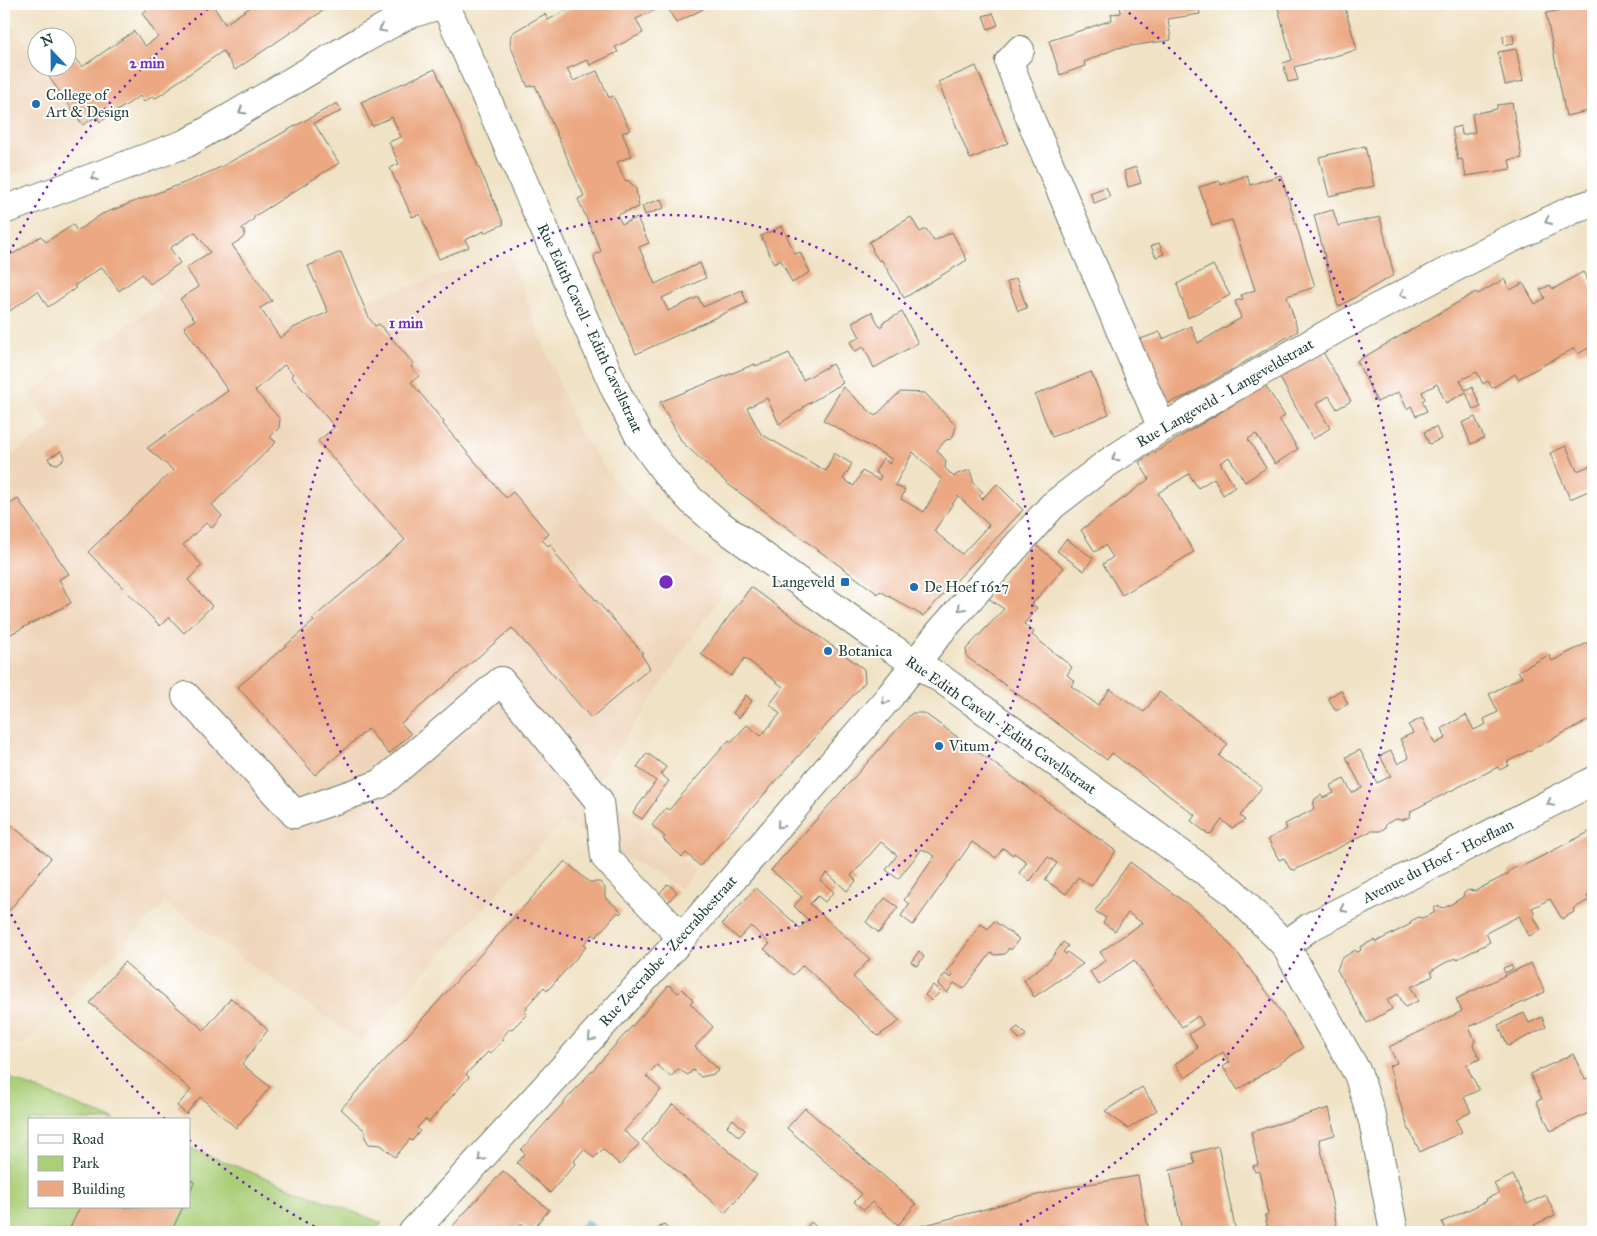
<svg xmlns="http://www.w3.org/2000/svg" width="1597" height="1236" viewBox="0 0 1597 1236" font-family="'IM FELL Great Primer',serif">
  <style>
    .built { fill: #efd6bb }
    .green { fill: #abcf79; stroke: #658656 }
    .water { fill: #5ac4d5; stroke: #3c8084 }
    .building { fill: #eba882; fill-rule: evenodd }
    .lines { fill: none; stroke-linecap: round; stroke-linejoin: round }
    .minor-casing { stroke: #687767; stroke-width: 30 }
    .minor { stroke: #fff; stroke-width: 28 }
    .oneway { stroke: #8f9e9a }
    .ring { fill: none; stroke: #7b2cbf; stroke-width: 2.5; stroke-dasharray: 2.5 5 }
    .poi-dot { fill: #1f6fb2; stroke: #fff; stroke-width: 2 }
    .labels { text-anchor: middle; dominant-baseline: central; stroke-width: 4; stroke-linejoin: round; paint-order: stroke }
    .poi-label { font-size: 15px; fill: #1f3d34; stroke: #fff; text-anchor: start }
    .street-label { font-size: 15px; fill: #1f3d34; stroke: #fff }
    .centre { fill: #7b2cbf; stroke: #fff; stroke-width: 2.5 }
    .ring-label { font-size: 15px; text-anchor: middle; font-weight: bold; fill: #7b2cbf; stroke: #fff; stroke-width: 4; stroke-linejoin: round; paint-order: stroke }
  </style>
  <rect width="100%" height="100%" fill="#fff"/>
  <filter id="ink" filterUnits="userSpaceOnUse"><feTurbulence type="fractalNoise" baseFrequency=".02" numOctaves="2"/><feDisplacementMap in="SourceGraphic" scale="10" xChannelSelector="R" yChannelSelector="G"/><feConvolveMatrix kernelMatrix="1 2 1 2 8 2 1 2 1" color-interpolation-filters="sRGB"/></filter>
  <filter id="wash" filterUnits="userSpaceOnUse"><feTurbulence type="fractalNoise" baseFrequency=".0096" numOctaves="4" result="noise"/><feDisplacementMap in="SourceGraphic" scale="20" xChannelSelector="R" yChannelSelector="G"/><feGaussianBlur stdDeviation="1.12" result="paint"/><feColorMatrix in="noise" values="0 0 0 0 0 0 0 0 0 0 0 0 0 0 0 0 0 1.4 0 .05"/><feComposite in="paint" operator="in"/></filter>
  <g filter="url(#wash)">
    <rect width="100%" height="100%" fill="#f0e2c5"/>
    <!-- built -->
    <path class="built" d="M 4,13 L 37,61 L 38,68 L 42,68 L 97,143 L 4,177 Z
      M 137,201 L 180,263 L 214,305 L 254,283 L 287,327 L 508,253 L 576,427 L 612,478 L 668,534 L 732,578 L 595,784 L 696,872 L 680,888 L 562,822 L 361,1042 L 165,903 L 22,1046 L 4,1040 L 4,461 L 52,427 L 28,395 L 163,300 L 102,214 Z"/>
    <!-- green -->
    <path class="green" d="M 4,1076 L 115,1120 L 29,1120 L 29,1207 L 189,1207 L 189,1148 L 382,1223 L 374,1232 L 4,1232 Z"/>
    <!-- water -->
    <path class="water" d="M 587,1220 L 600,1232 L 588,1232 L 581,1226 Z"/>
    <g id="blocks">
      <!-- building -->
      <path class="building" d="M 156,4 L 212,4 L 225,24 L 255,4 L 333,4 L 235,70 L 223,51 L 170,87 L 171,88 L 156,98 L 153,96 L 144,102 L 140,96 L 100,122 L 97,116 L 83,125 L 49,77 L 62,68 L 68,68 L 68,64 L 75,58 L 82,67 L 134,31 L 145,46 L 158,37 L 142,13 Z
        M 579,4 L 700,4 L 703,9 L 676,23 L 666,5 L 636,19 L 643,33 L 615,47 L 618,52 L 590,65 L 587,60 L 567,69 L 573,81 L 597,71 L 609,98 L 613,96 L 630,130 L 622,133 L 632,156 L 617,162 L 625,181 L 628,180 L 636,189 L 639,207 L 617,215 L 622,224 L 637,218 L 649,243 L 639,247 L 655,284 L 700,263 L 706,278 L 662,298 L 668,311 L 698,297 L 703,307 L 742,290 L 747,303 L 636,354 L 595,262 L 594,256 L 601,251 L 578,199 L 584,196 L 535,85 L 528,87 L 510,45 L 511,35 L 515,31 L 545,14 L 548,20 Z
        M 1120,4 L 1198,4 L 1200,14 L 1168,19 L 1171,40 L 1117,48 L 1084,62 L 1085,66 L 1060,75 L 1049,41 L 1112,20 L 1111,14 L 1121,13 Z
        M 1277,4 L 1344,4 L 1357,50 L 1294,67 L 1298,80 L 1288,82 L 1283,63 L 1292,60 Z
        M 1588,5 L 1593,33 L 1593,110 L 1566,116 L 1546,13 Z
        M 993,13 L 998,25 L 988,29 L 983,16 Z
        M 1513,34 L 1514,43 L 1504,45 L 1503,36 Z
        M 1516,49 L 1523,81 L 1505,85 L 1498,52 Z
        M 976,66 L 1008,143 L 970,159 L 938,82 Z
        M 435,69 L 504,224 L 484,233 L 484,231 L 465,240 L 469,247 L 439,259 L 420,214 L 412,217 L 390,168 L 399,164 L 389,142 L 401,137 L 392,117 L 372,126 L 361,102 Z
        M 337,103 L 342,111 L 314,123 L 339,163 L 255,216 L 253,220 L 242,228 L 245,233 L 243,238 L 232,245 L 272,301 L 260,308 L 280,338 L 291,330 L 291,329 L 328,312 L 308,266 L 341,252 L 369,318 L 375,326 L 379,324 L 414,364 L 411,367 L 419,376 L 411,382 L 444,422 L 443,424 L 506,498 L 513,492 L 549,534 L 542,540 L 548,546 L 550,544 L 556,552 L 554,553 L 643,653 L 641,654 L 650,668 L 591,718 L 512,628 L 401,723 L 411,734 L 389,754 L 368,729 L 315,775 L 238,687 L 314,621 L 312,619 L 405,540 L 318,441 L 335,427 L 291,376 L 293,374 L 284,365 L 255,391 L 280,419 L 279,428 L 270,437 L 276,442 L 212,505 L 222,516 L 212,528 L 207,522 L 183,545 L 202,565 L 188,580 L 212,606 L 184,633 L 169,617 L 160,626 L 88,552 L 173,470 L 147,448 L 228,391 L 184,327 L 195,320 L 180,299 L 199,287 L 186,268 L 210,252 L 195,232 L 170,248 L 180,263 L 150,284 L 142,274 L 119,291 L 102,267 L 74,286 L 76,288 L 48,307 L 38,291 L 4,315 L 4,249 L 8,246 L 13,254 L 41,236 L 46,242 L 73,225 L 77,231 L 102,214 L 189,181 L 221,167 Z
        M 1512,103 L 1522,158 L 1509,160 L 1511,169 L 1466,176 L 1462,159 L 1458,160 L 1452,128 L 1461,126 L 1462,135 L 1475,132 L 1472,114 L 1497,109 L 1497,105 Z
        M 1365,146 L 1374,186 L 1329,196 L 1319,157 Z
        M 1136,167 L 1141,183 L 1128,187 L 1124,171 Z
        M 1247,175 L 1250,185 L 1281,175 L 1315,287 L 1287,296 L 1298,331 L 1188,395 L 1164,405 L 1138,340 L 1160,332 L 1163,339 L 1191,326 L 1198,343 L 1241,318 L 1235,301 L 1243,299 L 1241,295 L 1255,290 L 1232,220 L 1212,226 L 1199,187 L 1220,181 L 1221,185 Z
        M 1106,187 L 1110,197 L 1094,203 L 1090,193 Z
        M 661,199 L 664,208 L 645,215 L 642,206 Z
        M 1333,210 L 1338,226 L 1380,217 L 1394,275 L 1338,307 L 1314,215 Z
        M 911,217 L 920,232 L 926,229 L 934,241 L 952,232 L 967,260 L 904,298 L 881,259 L 879,261 L 872,250 L 873,249 L 869,242 Z
        M 782,226 L 795,254 L 800,252 L 810,272 L 792,283 L 781,260 L 774,264 L 761,236 Z
        M 1159,243 L 1164,254 L 1156,257 L 1151,246 Z
        M 1213,265 L 1230,295 L 1188,318 L 1177,284 Z
        M 1583,272 L 1593,289 L 1593,345 L 1578,354 L 1575,348 L 1518,379 L 1515,374 L 1492,388 L 1488,381 L 1483,384 L 1477,372 L 1460,380 L 1465,390 L 1472,387 L 1481,407 L 1473,410 L 1466,392 L 1446,403 L 1437,384 L 1422,392 L 1425,399 L 1422,401 L 1427,411 L 1416,416 L 1411,406 L 1407,409 L 1399,392 L 1377,402 L 1357,361 L 1476,292 L 1478,294 L 1504,279 L 1510,290 L 1523,283 L 1535,304 L 1545,298 L 1540,290 L 1550,285 L 1553,289 Z
        M 1016,278 L 1027,308 L 1018,311 L 1007,282 Z
        M 872,312 L 880,327 L 883,325 L 882,323 L 902,312 L 918,343 L 874,368 L 864,347 L 855,351 L 850,342 L 860,337 L 852,322 Z
        M 1323,352 L 1351,401 L 1337,409 L 1329,396 L 1316,404 L 1330,428 L 1313,439 L 1279,376 Z
        M 789,353 L 803,380 L 832,364 L 843,383 L 803,407 L 804,408 L 779,424 L 767,398 L 747,408 L 761,434 L 826,471 L 834,453 L 852,464 L 843,479 L 854,486 L 862,471 L 879,480 L 881,476 L 875,472 L 883,458 L 889,464 L 892,459 L 823,420 L 843,387 L 875,416 L 900,392 L 925,393 L 956,426 L 954,434 L 951,439 L 946,440 L 937,450 L 946,461 L 945,468 L 954,477 L 957,474 L 970,470 L 974,484 L 983,492 L 979,496 L 982,499 L 997,484 L 1023,510 L 923,616 L 880,591 L 878,594 L 729,485 L 682,442 L 660,402 L 755,364 L 755,366 L 771,361 ZM 913,452 L 942,480 L 924,512 L 901,499 L 905,490 L 895,485 ZM 958,496 L 989,525 L 962,554 L 934,531 Z
        M 1091,372 L 1109,414 L 1052,437 L 1035,395 Z
        M 1265,385 L 1285,416 L 1279,419 L 1298,449 L 1275,464 L 1256,434 L 1248,439 L 1266,468 L 1245,482 L 1229,457 L 1220,463 L 1235,487 L 1223,495 L 1214,478 L 1198,488 L 1189,474 L 1158,493 L 1194,552 L 1122,595 L 1103,564 L 1113,557 L 1105,545 L 1095,552 L 1081,530 L 1149,479 L 1139,462 Z
        M 1593,415 L 1593,430 L 1588,417 Z
        M 1475,417 L 1484,438 L 1471,444 L 1462,423 Z
        M 1436,427 L 1441,439 L 1429,444 L 1424,432 Z
        M 1566,446 L 1577,471 L 1592,465 L 1593,469 L 1593,489 L 1570,499 L 1550,453 Z
        M 62,451 L 65,457 L 63,460 L 57,464 L 50,462 L 48,458 Z
        M 18,499 L 69,574 L 59,579 L 71,603 L 5,637 L 4,508 Z
        M 1066,539 L 1093,558 L 1084,571 L 1057,551 Z
        M 1032,542 L 1064,568 L 1032,604 L 1037,608 L 1024,624 L 1034,632 L 1032,635 L 1072,667 L 1067,675 L 1075,681 L 1071,686 L 1098,705 L 1110,689 L 1144,712 L 1159,692 L 1228,744 L 1219,756 L 1262,787 L 1240,816 L 1245,820 L 1236,826 L 1232,828 L 1222,820 L 1212,833 L 1208,834 L 1191,821 L 1195,815 L 1112,753 L 1107,760 L 967,657 L 966,649 L 1004,609 L 988,598 Z
        M 751,587 L 864,669 L 865,682 L 700,866 L 686,853 L 682,857 L 663,839 L 665,837 L 652,825 L 666,808 L 669,810 L 729,740 L 731,742 L 747,725 L 761,736 L 780,714 L 770,704 L 783,687 L 745,658 L 731,676 L 701,654 Z
        M 1593,640 L 1593,718 L 1507,762 L 1509,765 L 1500,770 L 1498,767 L 1411,811 L 1410,817 L 1402,820 L 1396,819 L 1387,823 L 1384,829 L 1380,831 L 1371,831 L 1295,870 L 1290,869 L 1284,858 L 1279,860 L 1268,839 L 1287,829 L 1285,824 L 1314,809 L 1313,804 L 1315,799 L 1321,795 L 1323,798 L 1334,793 L 1330,786 L 1344,779 L 1352,793 L 1362,788 L 1346,757 L 1360,750 L 1377,783 L 1391,776 L 1380,756 L 1391,751 L 1398,764 L 1409,758 L 1400,739 L 1413,733 L 1408,725 L 1422,718 L 1435,744 L 1446,738 L 1442,728 L 1466,715 L 1474,730 L 1486,724 L 1484,719 L 1498,712 L 1489,694 L 1522,677 L 1518,671 L 1549,655 L 1552,661 Z
        M 1341,690 L 1348,704 L 1336,711 L 1328,698 Z
        M 746,695 L 752,701 L 739,718 L 733,713 Z
        M 912,713 L 924,713 L 1116,851 L 1091,886 L 1078,877 L 1066,894 L 1045,880 L 1057,863 L 1048,857 L 1030,881 L 1019,873 L 1027,862 L 1014,853 L 1013,855 L 1003,848 L 996,858 L 972,842 L 913,925 L 901,916 L 909,904 L 904,900 L 935,856 L 922,849 L 898,879 L 886,870 L 897,855 L 881,842 L 851,876 L 856,881 L 847,891 L 827,873 L 820,880 L 834,892 L 825,902 L 818,896 L 810,904 L 870,959 L 853,977 L 900,1021 L 878,1036 L 803,965 L 793,975 L 764,949 L 770,944 L 751,926 L 739,939 L 722,924 L 756,888 L 800,928 L 808,920 L 794,906 L 802,897 L 771,870 Z
        M 647,753 L 666,767 L 661,774 L 669,781 L 655,799 L 656,800 L 642,819 L 633,813 L 656,781 L 637,767 Z
        M 4,819 L 51,858 L 4,917 Z
        M 1593,830 L 1593,893 L 1587,896 L 1589,900 L 1573,909 L 1574,912 L 1562,919 L 1550,899 L 1532,908 L 1535,914 L 1533,915 L 1541,930 L 1529,936 L 1519,916 L 1486,933 L 1490,942 L 1456,960 L 1455,958 L 1445,963 L 1431,971 L 1433,976 L 1411,987 L 1418,1001 L 1405,1007 L 1398,994 L 1387,1000 L 1392,1009 L 1367,1023 L 1337,970 L 1341,959 L 1355,950 L 1357,952 L 1360,951 L 1361,950 L 1360,947 L 1374,940 L 1376,942 L 1407,926 L 1410,924 L 1411,921 L 1419,917 L 1422,918 L 1434,913 L 1434,908 L 1439,906 L 1444,908 L 1453,903 L 1463,897 L 1464,893 L 1469,890 L 1475,891 L 1508,874 L 1509,871 L 1516,867 L 1519,868 Z
        M 565,861 L 589,882 L 600,882 L 605,888 L 605,897 L 622,912 L 620,914 L 618,912 L 596,937 L 593,934 L 584,944 L 587,946 L 547,991 L 544,987 L 526,1007 L 528,1008 L 524,1012 L 527,1014 L 512,1029 L 510,1028 L 502,1038 L 504,1039 L 490,1054 L 488,1052 L 466,1074 L 469,1077 L 429,1122 L 425,1119 L 417,1128 L 420,1131 L 412,1141 L 410,1139 L 395,1157 L 381,1145 L 369,1144 L 365,1138 L 365,1131 L 341,1109 Z
        M 1130,862 L 1201,914 L 1221,934 L 1239,955 L 1273,1000 L 1303,1048 L 1238,1090 L 1223,1067 L 1230,1062 L 1223,1052 L 1185,1078 L 1175,1064 L 1198,1048 L 1189,1034 L 1203,1025 L 1198,1016 L 1182,1027 L 1134,960 L 1099,985 L 1090,972 L 1106,960 L 1100,952 L 1142,923 L 1128,913 L 1115,931 L 1103,923 L 1106,918 L 1095,911 Z
        M 668,884 L 677,892 L 667,903 L 658,895 Z
        M 885,898 L 898,907 L 879,933 L 866,922 Z
        M 994,921 L 1019,939 L 1011,950 L 1009,948 L 1005,954 L 995,955 L 991,953 L 964,989 L 954,983 L 947,993 L 938,984 L 939,982 L 945,974 L 951,978 L 953,975 L 947,971 L 981,924 L 988,929 Z
        M 1063,942 L 1068,946 L 1063,952 L 1066,954 L 1067,952 L 1083,964 L 1034,997 L 1024,980 L 1050,960 Z
        M 919,951 L 924,957 L 917,966 L 911,962 Z
        M 124,962 L 204,1030 L 231,998 L 268,1030 L 242,1064 L 270,1087 L 236,1128 L 200,1097 L 186,1114 L 177,1106 L 191,1090 L 90,1003 Z
        M 1531,963 L 1545,992 L 1469,1027 L 1475,1041 L 1473,1045 L 1480,1059 L 1466,1065 L 1479,1090 L 1464,1097 L 1471,1112 L 1456,1120 L 1462,1132 L 1420,1152 L 1407,1125 L 1389,1066 L 1397,1063 L 1389,1047 L 1462,1011 L 1456,999 Z
        M 1511,965 L 1513,969 L 1505,973 L 1503,968 Z
        M 669,985 L 678,993 L 682,989 L 693,1000 L 690,1003 L 713,1027 L 695,1047 L 719,1070 L 714,1074 L 701,1077 L 693,1070 L 688,1075 L 678,1069 L 671,1077 L 657,1065 L 646,1076 L 661,1090 L 624,1131 L 639,1144 L 620,1165 L 603,1149 L 594,1158 L 584,1149 L 574,1161 L 576,1163 L 550,1193 L 517,1163 L 525,1154 L 521,1150 Z
        M 933,985 L 940,992 L 931,1001 L 925,995 Z
        M 1524,1013 L 1529,1023 L 1542,1017 L 1546,1027 L 1508,1046 L 1498,1025 Z
        M 1018,1027 L 1026,1035 L 1020,1040 L 1012,1031 Z
        M 1573,1054 L 1585,1079 L 1593,1076 L 1593,1111 L 1551,1131 L 1536,1101 L 1542,1099 L 1530,1074 Z
        M 1142,1087 L 1157,1110 L 1128,1129 L 1105,1111 Z
        M 673,1104 L 757,1175 L 725,1213 L 642,1140 Z
        M 805,1108 L 916,1204 L 898,1225 L 872,1202 L 864,1210 L 854,1202 L 862,1194 L 787,1128 Z
        M 1329,1108 L 1335,1135 L 1319,1139 L 1338,1232 L 1268,1232 L 1265,1215 L 1268,1214 L 1259,1171 L 1255,1172 L 1253,1166 L 1258,1165 L 1251,1132 Z
        M 733,1119 L 745,1130 L 739,1137 L 727,1126 Z
        M 1218,1146 L 1236,1232 L 1182,1232 L 1170,1170 L 1195,1164 L 1192,1153 Z
        M 503,1171 L 549,1210 L 531,1231 L 521,1223 L 515,1230 L 518,1232 L 447,1232 Z
        M 1513,1175 L 1527,1204 L 1546,1195 L 1555,1215 L 1534,1225 L 1537,1231 L 1447,1232 L 1442,1222 L 1487,1201 L 1486,1199 L 1499,1193 L 1494,1184 Z
        M 1138,1176 L 1149,1232 L 899,1232 L 1064,1188 Z
        M 189,1179 L 194,1182 L 189,1194 Z
        M 80,1207 L 183,1207 L 171,1232 L 68,1232 Z
        M 811,1222 L 822,1232 L 803,1232 Z
        M 663,1224 L 668,1229 L 664,1232 L 660,1232 L 657,1230 Z"/>
    </g>
  </g>
  <g filter="url(#ink)">
    <use href="#blocks" fill-opacity="0" stroke="#687767" stroke-width="1"/>
    <g class="lines">
      <defs>
        <path id="minor" d="M 445,4 L 616,391 L 639,436 L 666,473 L 691,500 L 719,524 L 885,644 L 943,680 L 1232,891 L 1285,945 L 1358,1074 L 1373,1121 L 1394,1232
          M 1020,50 L 1009,62 L 1032,123 L 1162,428
          M 4,210 L 187,143 L 362,40 L 407,15 L 443,4
          M 186,696 L 295,814 L 380,784 L 501,681 L 599,801 L 605,857 L 682,938
          M 1285,945 L 1310,927 L 1593,781
          M 413,1232 L 682,938 L 890,696 L 940,632 L 1052,506 L 1106,464 L 1155,432 L 1338,328 L 1504,242 L 1572,210 L 1593,203"/>
      </defs>
      <!-- minor casing -->
      <use href="#minor" class="minor-casing"/>
      <!-- minor -->
      <use href="#minor" class="minor"/>
    </g>
    <!-- one-way arrows -->
    <defs><path id="oneway-chevron" d="M-2-3.5L2.5 0L-2 3.5" fill="none" stroke-width="1.6" stroke-linecap="round" stroke-linejoin="round" transform="scale(1.25)"/></defs>
    <g class="oneway">
      <use href="#oneway-chevron" transform="translate(382 29) rotate(151)"/>
      <use href="#oneway-chevron" transform="translate(242 111) rotate(149)"/>
      <use href="#oneway-chevron" transform="translate(94 177) rotate(160)"/>
      <use href="#oneway-chevron" transform="translate(1548 221) rotate(155)"/>
      <use href="#oneway-chevron" transform="translate(1403 294) rotate(153)"/>
      <use href="#oneway-chevron" transform="translate(1115 458) rotate(147)"/>
      <use href="#oneway-chevron" transform="translate(961 608) rotate(132)"/>
      <use href="#oneway-chevron" transform="translate(885 701) rotate(130)"/>
      <use href="#oneway-chevron" transform="translate(1550 803) rotate(153)"/>
      <use href="#oneway-chevron" transform="translate(780 825) rotate(131)"/>
      <use href="#oneway-chevron" transform="translate(1343 909) rotate(153)"/>
      <use href="#oneway-chevron" transform="translate(591 1038) rotate(133)"/>
      <use href="#oneway-chevron" transform="translate(481 1158) rotate(133)"/>
    </g>
  </g>
  <!-- distance rings -->
  <g class="ring">
    <circle cx="666" cy="582" r="367"/>
    <path d="M321 1230A734 734 0 0 1 189 1140M165 1119A734 734 0 0 1 6 904M6 260A734 734 0 0 1 209 8M1123 8A734 734 0 0 1 1011 1230"/>
  </g>
  <!-- markers -->
  <g class="poi-dot">
    <circle cx="36" cy="104" r="5"/>
    <rect x="840" y="577" width="10" height="10" rx="2.5"/>
    <circle cx="914" cy="587" r="5"/>
    <circle cx="828" cy="651" r="5"/>
    <circle cx="939" cy="746" r="5"/>
  </g>
  <g class="labels">
    <!-- poi labels -->
    <g class="poi-label">
      <text x="46" y="95">College of<tspan x="46" dy="17">Art &amp; Design</tspan></text>
      <text x="835" y="582" text-anchor="end">Langeveld</text>
      <text x="924" y="587">De Hoef 1627</text>
      <text x="838" y="651">Botanica</text>
      <text x="949" y="746">Vitum</text>
    </g>
    <!-- street labels -->
    <g class="street-label">
      <text transform="translate(590 328) rotate(65)">Rue Edith Cavell - Edith Cavellstraat</text>
      <text transform="translate(1225 393) rotate(-30)">Rue Langeveld - Langeveldstraat</text>
      <text transform="translate(1001 725) rotate(35)">Rue Edith Cavell - Edith Cavellstraat</text>
      <text transform="translate(1438 861) rotate(-27)">Avenue du Hoef - Hoeflaan</text>
      <text transform="translate(668 951) rotate(-48)">Rue Zeecrabbe - Zeecrabbestraat</text>
    </g>
  </g>
  <circle cx="666" cy="582" r="8" class="centre"/>
  <g class="ring-label">
    <text x="147" y="68">2 min</text>
    <text x="406" y="328">1 min</text>
  </g>
  <!-- margin -->
  <rect width="1597" height="1236" fill="none" stroke="#fff" stroke-width="20"/>
  <!-- legend -->
  <rect x="28" y="1118" width="162" height="90" fill="#ffffff" stroke="#a5b1ae"/>
  <rect x="38" y="1135" width="25" height="8" fill="#ffffff" stroke="#a5b1ae"/>
  <text x="72" y="1144" font-size="15" fill="#1f3d34">Road</text>
  <rect x="38" y="1156" width="25" height="15" fill="#abcf79" stroke="#a5b1ae"/>
  <text x="72" y="1168" font-size="15" fill="#1f3d34">Park</text>
  <rect x="38" y="1181" width="25" height="15" fill="#eba882" stroke="#a5b1ae"/>
  <text x="72" y="1194" font-size="15" fill="#1f3d34">Building</text>
  <!-- north arrow -->
  <g transform="translate(52 52) rotate(338)"><circle r="24" fill="#ffffff" stroke="#a5b1ae"/>
  <path d="M0-4L9 19L0 12L-9 19Z" fill="#1f6fb2"/>
  <text y="-8" font-size="14" font-weight="bold" text-anchor="middle" fill="#1f3d34">N</text>
  </g>
</svg>
